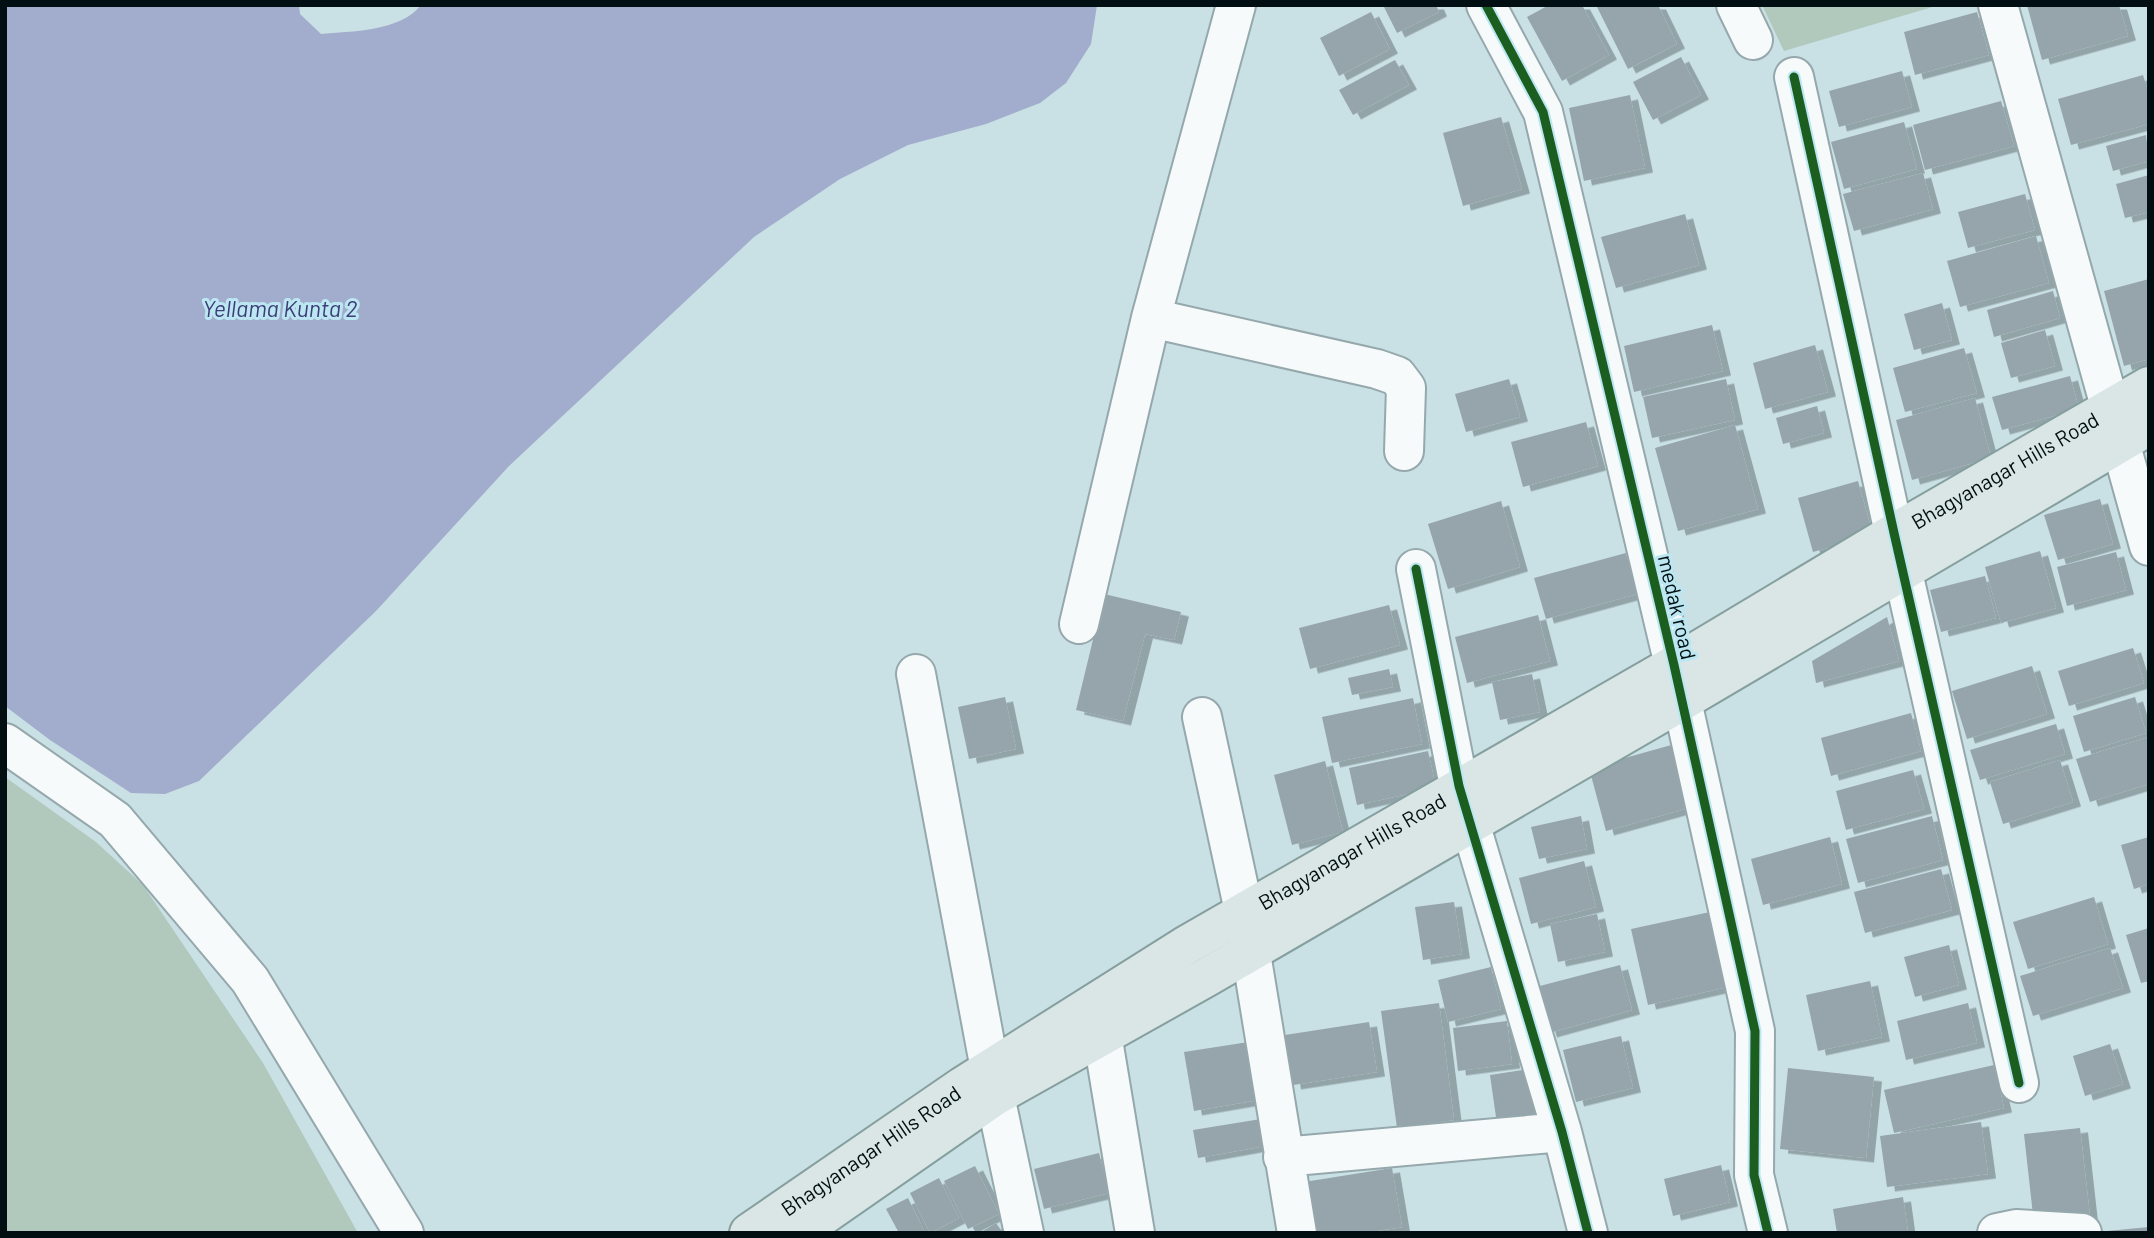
<svg xmlns="http://www.w3.org/2000/svg" width="2154" height="1238" viewBox="0 0 2154 1238" font-family="Barlow,sans-serif">
  <style>
    .green { fill: #b0c9bc }
    .water { fill: #a2accc }
    .building { fill: #96a5ab; filter: url(#shadow) }
    .lines { fill: none; stroke-linecap: round; stroke-linejoin: round }
    .minor-casing { stroke: #95a8ac; stroke-width: 42 }
    .major-casing { stroke: #849f9e; stroke-width: 42 }
    .minor { stroke: #f7fafb; stroke-width: 38 }
    .major { stroke: #dae6e5; stroke-width: 38 }
    .cycleway-casing { stroke: #bce7f2; stroke-width: 13 }
    .cycleway { stroke: #1b5e20; stroke-width: 9 }
    .labels { text-anchor: middle; dominant-baseline: central; stroke-width: 6; stroke-linejoin: round; paint-order: stroke }
    .street-label { font-size: 21px; fill: #010f12; stroke: #bce7f2 }
    .water-label { font-size: 23px; font-style: italic; fill: #3d3d77; stroke: #bce7f2 }
  </style>
  <defs>
    <filter id="shadow"><feDropShadow dx="8" dy="4.5" stdDeviation="0" flood-color="#0004"/></filter>
  </defs>
  <rect width="100%" height="100%" fill="#c9e0e5"/>
  <!-- green -->
  <path class="green" d="M 1762,5 L 1939,5 L 1784,51 Z
    M 5,777 L 96,842 L 143,885 L 263,1063 L 358,1233 L 5,1233 Z"/>
  <!-- water -->
  <path class="water" d="M 5,5 L 299,5 L 300,14 L 321,34 C 351,31 400,32 421,5 L 1097,5 L 1091,44 L 1066,83 L 1040,103 L 986,124 L 908,145 L 840,179 L 754,237 L 509,466 L 376,611 L 199,781 L 165,794 L 131,793 L 50,740 L 5,706 Z"/>
  <!-- building -->
  <path class="building" d="M 1383,5 L 1436,5 L 1439,12 L 1397,33 Z
    M 1549,5 L 1582,5 L 1609,55 L 1562,81 L 1527,17 Z
    M 1596,5 L 1658,5 L 1677,44 L 1628,69 Z
    M 2027,5 L 2119,5 L 2128,36 L 2042,60 Z
    M 1371,12 L 1390,49 L 1339,76 L 1320,38 Z
    M 1977,12 L 1989,55 L 1915,75 L 1904,32 Z
    M 1681,57 L 1701,95 L 1653,120 L 1633,82 Z
    M 1395,60 L 1409,85 L 1353,115 L 1339,90 Z
    M 1902,71 L 1912,107 L 1839,127 L 1829,91 Z
    M 2143,75 L 2149,95 L 2149,124 L 2071,145 L 2058,99 Z
    M 1630,95 L 1645,168 L 1584,181 L 1569,108 Z
    M 2001,101 L 2014,146 L 1925,170 L 1913,125 Z
    M 1501,117 L 1522,189 L 1463,206 L 1443,133 Z
    M 1904,122 L 1917,169 L 1844,189 L 1831,142 Z
    M 2146,135 L 2149,161 L 2113,171 L 2106,146 Z
    M 1923,173 L 1933,209 L 1854,231 L 1843,194 Z
    M 2149,175 L 2149,212 L 2125,218 L 2116,184 Z
    M 2025,194 L 2035,230 L 1968,248 L 1958,212 Z
    M 1685,214 L 1699,265 L 1616,288 L 1601,237 Z
    M 2036,236 L 2049,283 L 1960,307 L 1947,261 Z
    M 2149,279 L 2149,359 L 2124,366 L 2104,291 Z
    M 2053,291 L 2060,318 L 1994,337 L 1987,310 Z
    M 1942,303 L 1952,340 L 1914,350 L 1904,314 Z
    M 1712,325 L 1723,371 L 1634,392 L 1624,346 Z
    M 2045,330 L 2055,366 L 2011,378 L 2001,343 Z
    M 1815,345 L 1828,392 L 1765,409 L 1753,363 Z
    M 1964,348 L 1977,393 L 1905,412 L 1893,368 Z
    M 2070,376 L 2079,409 L 2002,430 L 1992,397 Z
    M 1509,379 L 1520,417 L 1466,432 L 1455,394 Z
    M 1726,379 L 1735,420 L 1652,438 L 1643,397 Z
    M 1975,398 L 1991,458 L 1912,480 L 1896,420 Z
    M 1817,406 L 1824,433 L 1783,444 L 1776,418 Z
    M 1586,422 L 1598,466 L 1523,487 L 1511,442 Z
    M 1735,425 L 1758,509 L 1678,531 L 1655,448 Z
    M 1858,481 L 1873,535 L 1813,552 L 1798,498 Z
    M 2100,499 L 2113,544 L 2058,560 L 2044,515 Z
    M 1501,501 L 1520,567 L 1448,589 L 1428,524 Z
    M 2040,551 L 2056,608 L 2001,623 L 1985,567 Z
    M 2116,552 L 2126,590 L 2067,606 L 2057,567 Z
    M 1626,553 L 1637,594 L 1546,619 L 1534,578 Z
    M 1985,576 L 1996,618 L 1941,632 L 1930,590 Z
    M 1104,594 L 1181,612 L 1174,640 L 1145,634 L 1123,721 L 1076,710 Z
    M 1389,605 L 1400,645 L 1310,669 L 1299,628 Z
    M 1538,615 L 1550,661 L 1467,683 L 1455,637 Z
    M 1887,617 L 1899,661 L 1816,683 L 1812,661 Z
    M 2133,648 L 2144,683 L 2069,706 L 2058,671 Z
    M 2032,666 L 2047,714 L 1967,739 L 1952,691 Z
    M 1389,669 L 1393,687 L 1352,695 L 1348,678 Z
    M 1532,674 L 1540,712 L 1500,720 L 1492,682 Z
    M 1005,697 L 1016,749 L 969,759 L 958,707 Z
    M 2135,697 L 2146,733 L 2084,752 L 2073,716 Z
    M 1413,698 L 1422,744 L 1332,763 L 1322,717 Z
    M 1911,713 L 1921,751 L 1831,776 L 1821,738 Z
    M 2056,724 L 2065,754 L 1980,780 L 1970,750 Z
    M 2149,737 L 2149,784 L 2090,802 L 2076,759 Z
    M 1675,744 L 1692,807 L 1606,831 L 1589,768 Z
    M 1428,751 L 1436,788 L 1357,805 L 1349,768 Z
    M 2060,760 L 2073,802 L 2003,824 L 1990,782 Z
    M 1325,761 L 1343,832 L 1292,845 L 1274,775 Z
    M 1913,770 L 1924,809 L 1846,830 L 1836,791 Z
    M 1581,816 L 1587,849 L 1539,859 L 1531,827 Z
    M 1932,816 L 1943,860 L 1858,883 L 1846,839 Z
    M 1830,837 L 1842,884 L 1763,905 L 1751,859 Z
    M 2149,837 L 2149,884 L 2134,889 L 2121,845 Z
    M 1584,861 L 1596,907 L 1531,924 L 1519,878 Z
    M 1941,869 L 1952,910 L 1865,933 L 1854,892 Z
    M 2094,897 L 2108,944 L 2028,969 L 2013,922 Z
    M 1454,902 L 1462,954 L 1423,960 L 1415,907 Z
    M 1710,912 L 1727,987 L 1648,1005 L 1631,929 Z
    M 1597,914 L 1605,952 L 1558,962 L 1550,924 Z
    M 2149,928 L 2149,981 L 2141,983 L 2126,935 Z
    M 1949,945 L 1959,985 L 1915,997 L 1904,957 Z
    M 2110,948 L 2123,988 L 2033,1016 L 2020,976 Z
    M 1620,965 L 1632,1010 L 1549,1033 L 1536,987 Z
    M 1491,967 L 1501,1009 L 1448,1022 L 1438,980 Z
    M 1870,981 L 1882,1037 L 1818,1051 L 1806,995 Z
    M 1439,1003 L 1454,1120 L 1397,1128 L 1381,1011 Z
    M 1968,1003 L 1977,1043 L 1906,1060 L 1897,1021 Z
    M 1507,1021 L 1512,1064 L 1458,1071 L 1453,1028 Z
    M 1369,1022 L 1377,1072 L 1293,1085 L 1285,1035 Z
    M 1621,1036 L 1633,1088 L 1576,1102 L 1563,1050 Z
    M 1255,1041 L 1264,1099 L 1194,1111 L 1184,1052 Z
    M 2110,1044 L 2123,1084 L 2085,1096 L 2073,1056 Z
    M 1994,1065 L 2004,1108 L 1894,1133 L 1884,1090 Z
    M 1535,1068 L 1544,1123 L 1498,1131 L 1490,1075 Z
    M 1788,1068 L 1874,1077 L 1866,1158 L 1780,1149 Z
    M 1261,1119 L 1265,1146 L 1198,1158 L 1193,1130 Z
    M 1981,1122 L 1988,1174 L 1887,1187 L 1880,1136 Z
    M 2080,1128 L 2090,1217 L 2034,1224 L 2024,1134 Z
    M 1099,1153 L 1109,1193 L 1044,1209 L 1034,1169 Z
    M 1721,1165 L 1730,1202 L 1673,1216 L 1664,1179 Z
    M 975,1166 L 999,1214 L 968,1229 L 944,1181 Z
    M 1392,1168 L 1402,1227 L 1364,1233 L 1311,1233 L 1304,1182 Z
    M 939,1178 L 959,1218 L 930,1233 L 910,1193 Z
    M 1903,1197 L 1908,1233 L 1837,1233 L 1833,1209 Z
    M 908,1198 L 925,1233 L 899,1233 L 886,1209 Z
    M 996,1223 L 1003,1233 L 980,1233 Z
    M 2149,1227 L 2149,1233 L 2107,1233 L 2107,1231 Z"/>
  <g class="lines">
    <defs>
      <path id="minor" d="M 1486,5 L 1543,112 L 1674,665 L 1755,1031 L 1754,1175 L 1768,1233
        M 1736,5 L 1753,40
        M 1998,5 L 2149,546
        M 1794,77 L 1894,533 L 2019,1083
        M 1151,318 L 1377,369 L 1397,376 L 1406,388 L 1404,451
        M 1416,569 L 1459,786 L 1562,1132 L 1588,1233
        M 1079,624 L 1151,318 L 1236,5
        M 916,674 L 995,1096 L 1024,1233
        M 1202,717 L 1244,911 L 1297,1233
        M 5,743 L 115,820 L 250,980 L 404,1233
        M 1102,1034 L 1135,1233
        M 1283,1157 L 1562,1132
        M 1997,1233 L 2016,1229 L 2082,1233"/>
      <g id="major">
        <path id="s1" d="M 749,1233 L 963,1086 L 1185,946 L 1674,665 L 1894,533 L 2149,386"/>
        <path d="M 798,1233 L 995,1096 L 1207,977 L 1682,701 L 2149,426"/>
      </g>
    </defs>
    <!-- minor casing -->
    <use href="#minor" class="minor-casing"/>
    <!-- major casing -->
    <use href="#major" class="major-casing"/>
    <!-- minor -->
    <use href="#minor" class="minor"/>
    <!-- major -->
    <use href="#major" class="major"/>
    <defs>
      <path id="cycleway" d="M 1486,5 L 1543,112 L 1674,665 L 1755,1031 L 1754,1175 L 1768,1233
        M 1794,77 L 1894,533 L 2019,1083
        M 1416,569 L 1459,786 L 1562,1132 L 1588,1233"/>
    </defs>
    <!-- cycleway casing -->
    <use href="#cycleway" class="cycleway-casing"/>
    <!-- cycleway -->
    <use href="#cycleway" class="cycleway"/>
  </g>
  <g class="labels">
    <!-- street labels -->
    <g class="street-label">
      <text stroke="none"><textPath href="#s1" startOffset="1470">Bhagyanagar Hills Road</textPath></text>
      <text transform="translate(1678 607) rotate(77)">medak road</text>
      <text stroke="none"><textPath href="#s1" startOffset="714">Bhagyanagar Hills Road</textPath></text>
      <text stroke="none"><textPath href="#s1" startOffset="147">Bhagyanagar Hills Road</textPath></text>
    </g>
    <!-- water labels -->
    <g class="water-label">
      <text x="280" y="308">Yellama Kunta 2</text>
    </g>
  </g>
  <!-- border -->
  <rect width="2154" height="1238" fill="none" stroke="#010f12" stroke-width="14"/>
</svg>
